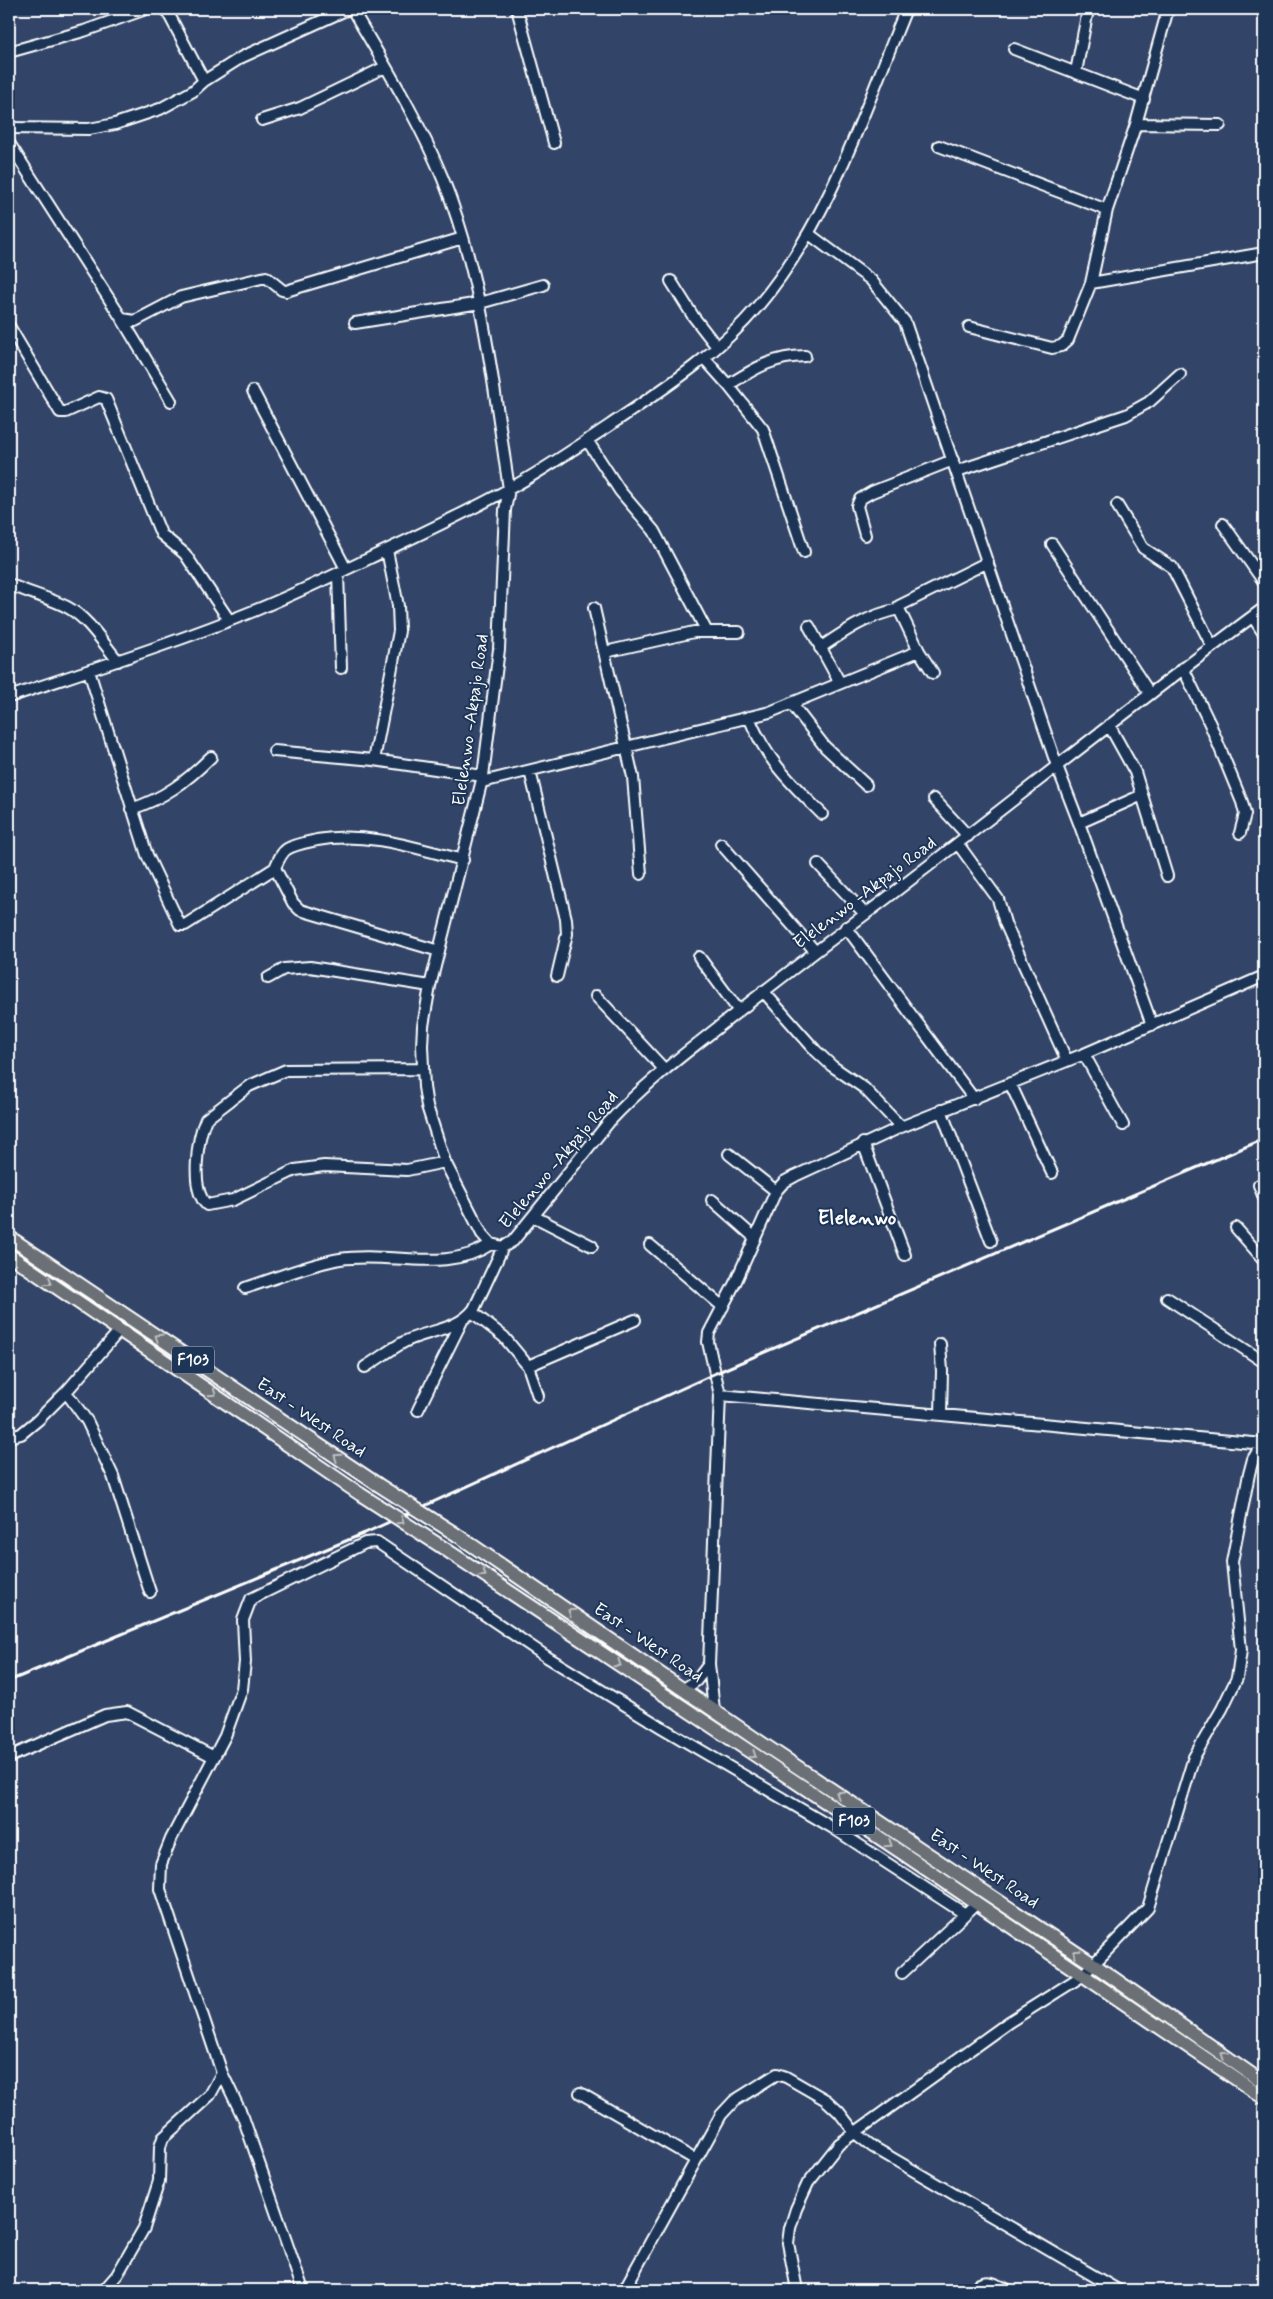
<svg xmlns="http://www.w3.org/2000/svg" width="1273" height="2299" viewBox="0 0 1273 2299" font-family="Mynerve,sans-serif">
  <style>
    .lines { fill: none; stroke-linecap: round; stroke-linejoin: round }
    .minor-casing { stroke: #fff; stroke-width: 14 }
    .major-casing { stroke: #fff; stroke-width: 16 }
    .minor { stroke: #1d3557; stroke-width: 10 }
    .major { stroke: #6b6f75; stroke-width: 12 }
    .rail { stroke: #fff; stroke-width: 3 }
    .major-bridge-casing { stroke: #fff; stroke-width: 16; stroke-linecap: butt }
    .major-bridge { stroke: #6b6f75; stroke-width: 12 }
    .oneway { stroke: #bcbec1 }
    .labels { text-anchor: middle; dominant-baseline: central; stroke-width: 4; stroke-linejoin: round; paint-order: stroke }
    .shield { fill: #1d3557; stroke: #bbc2cd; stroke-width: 1 }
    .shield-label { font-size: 16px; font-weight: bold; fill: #fff }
    .street-label { font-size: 18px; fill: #fff; stroke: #1d3557 }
    .quarter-label { font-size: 20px; font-weight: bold; fill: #fff; stroke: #1d3557 }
  </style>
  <rect width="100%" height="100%" fill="#324468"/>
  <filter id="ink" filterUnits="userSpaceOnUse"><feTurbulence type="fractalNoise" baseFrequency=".02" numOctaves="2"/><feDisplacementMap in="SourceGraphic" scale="10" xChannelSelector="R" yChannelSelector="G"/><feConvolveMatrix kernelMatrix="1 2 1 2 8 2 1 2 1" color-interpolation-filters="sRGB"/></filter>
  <g filter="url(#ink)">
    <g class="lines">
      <defs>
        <path id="minor" d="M 166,9 L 204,81
          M 352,9 C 384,64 419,120 443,179 C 483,279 493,384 509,489 L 505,510 L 499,649 L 483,776 L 430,986 L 423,1026 L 422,1046 L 424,1087 L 427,1106 L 445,1162 L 482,1234 L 491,1244 L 503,1247 L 513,1241 L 609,1122 C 641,1087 679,1058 716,1029 C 770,986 824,945 879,904 C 1007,806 1134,704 1264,608
          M 517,9 L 554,143
          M 1014,49 L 1144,99
          M 9,52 L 84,31 L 146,9
          M 1076,72 L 1087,15
          M 262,120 L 300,108 L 385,67
          M 1136,124 L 1220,125
          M 9,128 L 89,129 L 115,124 L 160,109 L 193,91 L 204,81 L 242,57 L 348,9
          M 9,143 L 122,319 L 171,401
          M 939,146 L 1107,210
          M 809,234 L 871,280 L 905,322 L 1057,766 L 1079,823 L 1152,1025
          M 671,281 L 693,316 L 717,347
          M 1091,283 L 1264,253
          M 122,319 L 135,321 L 181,297 L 266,277 L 282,290 L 286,291 L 463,238
          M 355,323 L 480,303 L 543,285
          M 9,326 L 60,412 L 66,412 L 99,397 L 106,399 L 161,534 L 185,554 L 229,620
          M 969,327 L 1052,348 L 1061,346 L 1068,340 L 1091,283 L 1107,210 L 1136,124 L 1168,9
          M 704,358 L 728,385 L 763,429 L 804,552
          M 728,385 C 756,368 772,357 805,356
          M 253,391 L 346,569
          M 587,440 L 620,491 L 654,531 L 706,630
          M 957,471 L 1126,415 L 1149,402 L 1180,374
          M 1117,505 L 1143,548 L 1172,567 L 1212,646
          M 1223,524 L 1264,582
          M 865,535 L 857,506 L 860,499 L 872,492 L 953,460
          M 1052,544 L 1150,694
          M 338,573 L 341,668
          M 9,584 C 28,593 48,597 67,607 C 88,618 103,643 118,661
          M 594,608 L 633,777 L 641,874
          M 899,609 L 919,651 L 933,673
          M 1253,617 L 1264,634
          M 809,626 L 840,683
          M 820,648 C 845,631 868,615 899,609 L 899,606 L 988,562
          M 605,652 L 694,632 L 739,632
          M 1183,668 L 1210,724 L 1242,802 L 1245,814 L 1240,833
          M 89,671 L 147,855 L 180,925 L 185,925 L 275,868 C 278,861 281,853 287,849 C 295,844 308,842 317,840 C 367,831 415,848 463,860
          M 9,697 C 92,669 175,643 256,610 C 295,594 332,576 370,558 C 416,536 464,514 509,489 C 544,470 577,447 610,425 C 662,390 717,355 758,306 C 830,221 864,110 906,9
          M 791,703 L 825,747 L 866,785
          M 749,717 C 766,760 790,782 822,814
          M 1109,725 L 1135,772 L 1167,876
          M 274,751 L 374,760 L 483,776
          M 374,760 L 399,631 L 398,606 L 387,550
          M 530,771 L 566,919 L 567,934 L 557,976
          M 482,782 L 770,712 L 919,651
          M 934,799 L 968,836
          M 131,809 C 163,799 187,781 211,757
          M 1079,823 L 1140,796
          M 721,844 L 815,951
          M 958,844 L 998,899 L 1005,923 L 1067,1061
          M 818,864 L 865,914
          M 275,868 L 293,903 L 300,910 L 439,951
          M 846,927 L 974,1099
          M 699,957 L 739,1011
          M 268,978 L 284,969 L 310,967 L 430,986
          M 763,991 L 816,1051 L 832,1066 L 864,1088 L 901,1127
          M 596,996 L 665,1070
          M 1084,1054 L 1123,1125
          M 422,1069 L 286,1070 L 249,1086 L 206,1119 C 197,1138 190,1190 207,1205 L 233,1200 L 295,1170 L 324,1166 L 407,1170 L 445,1162
          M 1010,1083 L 1052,1173
          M 941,1110 L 991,1241
          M 863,1143 L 905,1255
          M 729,1154 L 776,1191
          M 1259,1185 L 1264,1198
          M 712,1200 L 755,1238
          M 533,1216 L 592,1246
          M 1236,1228 L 1264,1260
          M 650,1245 L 723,1307
          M 245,1288 C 274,1279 310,1264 340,1259 C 390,1251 446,1274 491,1244
          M 1167,1298 L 1264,1362
          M 472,1312 L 504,1337 L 528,1366 L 538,1396
          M 940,1344 L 942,1371 L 941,1415
          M 528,1366 L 635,1320
          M 365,1367 C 378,1359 391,1349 404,1342 C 427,1330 457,1331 474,1309 L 503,1247
          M 66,1392 L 87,1421 L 113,1476 L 150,1592
          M 720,1395 L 1264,1444
          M 418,1410 L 462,1321
          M 9,1437 L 21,1434 L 38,1420 L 66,1392 L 120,1330
          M 684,1689 L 696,1681 L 709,1664
          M 714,1710 L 709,1664 L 720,1395 L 708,1342 L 709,1333 L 736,1281 L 776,1191 L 784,1182 L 795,1176 L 901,1127 L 1084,1054 L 1264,976
          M 9,1757 L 105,1715 L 127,1712 L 214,1757
          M 902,1973 L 977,1903
          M 580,2093 L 696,2160
          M 104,2290 L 117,2275 L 144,2228 L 159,2181 L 160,2147 L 163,2138 L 210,2095 L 222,2073
          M 303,2290 L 243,2117 L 222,2073 L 160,1889 L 161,1864 L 171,1839 L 225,1736 L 242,1689 L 245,1662 L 243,1620 L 251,1599 L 365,1543 L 377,1542 L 547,1657 L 661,1727 L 833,1828 L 965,1914
          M 624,2290 L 721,2115 L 734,2101 L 777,2074 L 786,2077 L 826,2100 L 839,2112 L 855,2133 L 873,2147 L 1118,2290
          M 797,2290 L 788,2243 L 790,2228 L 796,2209 L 808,2183 L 839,2144 L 1009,2022 L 1082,1976 L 1148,1908 L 1194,1757 L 1222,1709 L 1237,1678 L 1241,1650 L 1232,1562 L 1249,1474 L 1253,1459 L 1264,1441
          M 973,2290 C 983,2277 995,2283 1008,2290"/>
        <path id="major" d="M 9,1237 L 377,1484
          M 9,1255 L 360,1494
          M 457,1535 L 763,1744 L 1093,1964 L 1264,2083
          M 442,1547 L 901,1852 L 1264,2098"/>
      </defs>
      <!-- minor casing -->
      <use href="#minor" class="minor-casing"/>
      <!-- major casing -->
      <use href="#major" class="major-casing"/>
      <!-- minor -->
      <use href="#minor" class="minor"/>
      <!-- major -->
      <use href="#major" class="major"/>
      <!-- rail -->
      <path class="rail" d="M 9,1681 L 365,1533 L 716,1373 L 1264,1139"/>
      <defs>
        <path id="major-bridge" d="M 377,1484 L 457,1535
          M 360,1494 L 442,1547"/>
      </defs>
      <!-- major-bridge casing -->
      <use href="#major-bridge" class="major-bridge-casing"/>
      <!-- major-bridge -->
      <use href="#major-bridge" class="major-bridge"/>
    </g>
    <!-- one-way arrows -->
    <defs><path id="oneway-chevron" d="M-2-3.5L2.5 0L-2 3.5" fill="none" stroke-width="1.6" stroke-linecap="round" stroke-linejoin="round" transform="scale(1.25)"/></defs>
    <g class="oneway">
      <use href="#oneway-chevron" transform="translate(49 1282) rotate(34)"/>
      <use href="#oneway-chevron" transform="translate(158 1337) rotate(-146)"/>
      <use href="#oneway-chevron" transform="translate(213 1393) rotate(34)"/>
      <use href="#oneway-chevron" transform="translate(337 1457) rotate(-146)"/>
      <use href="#oneway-chevron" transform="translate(401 1521) rotate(33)"/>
      <use href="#oneway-chevron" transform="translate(483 1574) rotate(34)"/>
      <use href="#oneway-chevron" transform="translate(571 1612) rotate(-146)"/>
      <use href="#oneway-chevron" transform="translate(618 1664) rotate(34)"/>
      <use href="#oneway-chevron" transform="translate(753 1755) rotate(34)"/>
      <use href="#oneway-chevron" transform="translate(839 1794) rotate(-147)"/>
      <use href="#oneway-chevron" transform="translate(889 1844) rotate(33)"/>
      <use href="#oneway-chevron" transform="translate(1076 1953) rotate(-146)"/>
      <use href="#oneway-chevron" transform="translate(1224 2055) rotate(-146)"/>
    </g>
  </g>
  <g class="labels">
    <!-- shield labels -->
    <g class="shield">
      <rect x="172" y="1346.5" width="42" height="27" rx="4"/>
      <rect x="833" y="1807.5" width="42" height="27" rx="4"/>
    </g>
    <g class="shield-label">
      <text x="193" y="1360">F103</text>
      <text x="854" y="1821">F103</text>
    </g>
    <!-- street labels -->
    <g class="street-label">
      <text transform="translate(471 720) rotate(-82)">Elelenwo -Akpajo Road</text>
      <text transform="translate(865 893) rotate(-37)">Elelenwo -Akpajo Road</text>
      <text transform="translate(559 1160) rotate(-50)">Elelenwo -Akpajo Road</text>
      <text transform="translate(311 1418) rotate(34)">East - West Road</text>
      <text transform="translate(648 1643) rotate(34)">East - West Road</text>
      <text transform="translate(984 1869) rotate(34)">East - West Road</text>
    </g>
    <!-- quarter labels -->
    <g class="quarter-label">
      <text x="857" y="1218">Elelenwo</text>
    </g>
  </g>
  <!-- margin -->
  <rect width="1273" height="2299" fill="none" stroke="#1d3557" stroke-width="30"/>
  <rect x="15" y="15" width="1243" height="2269" fill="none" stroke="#fff" stroke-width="2" filter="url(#ink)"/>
</svg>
